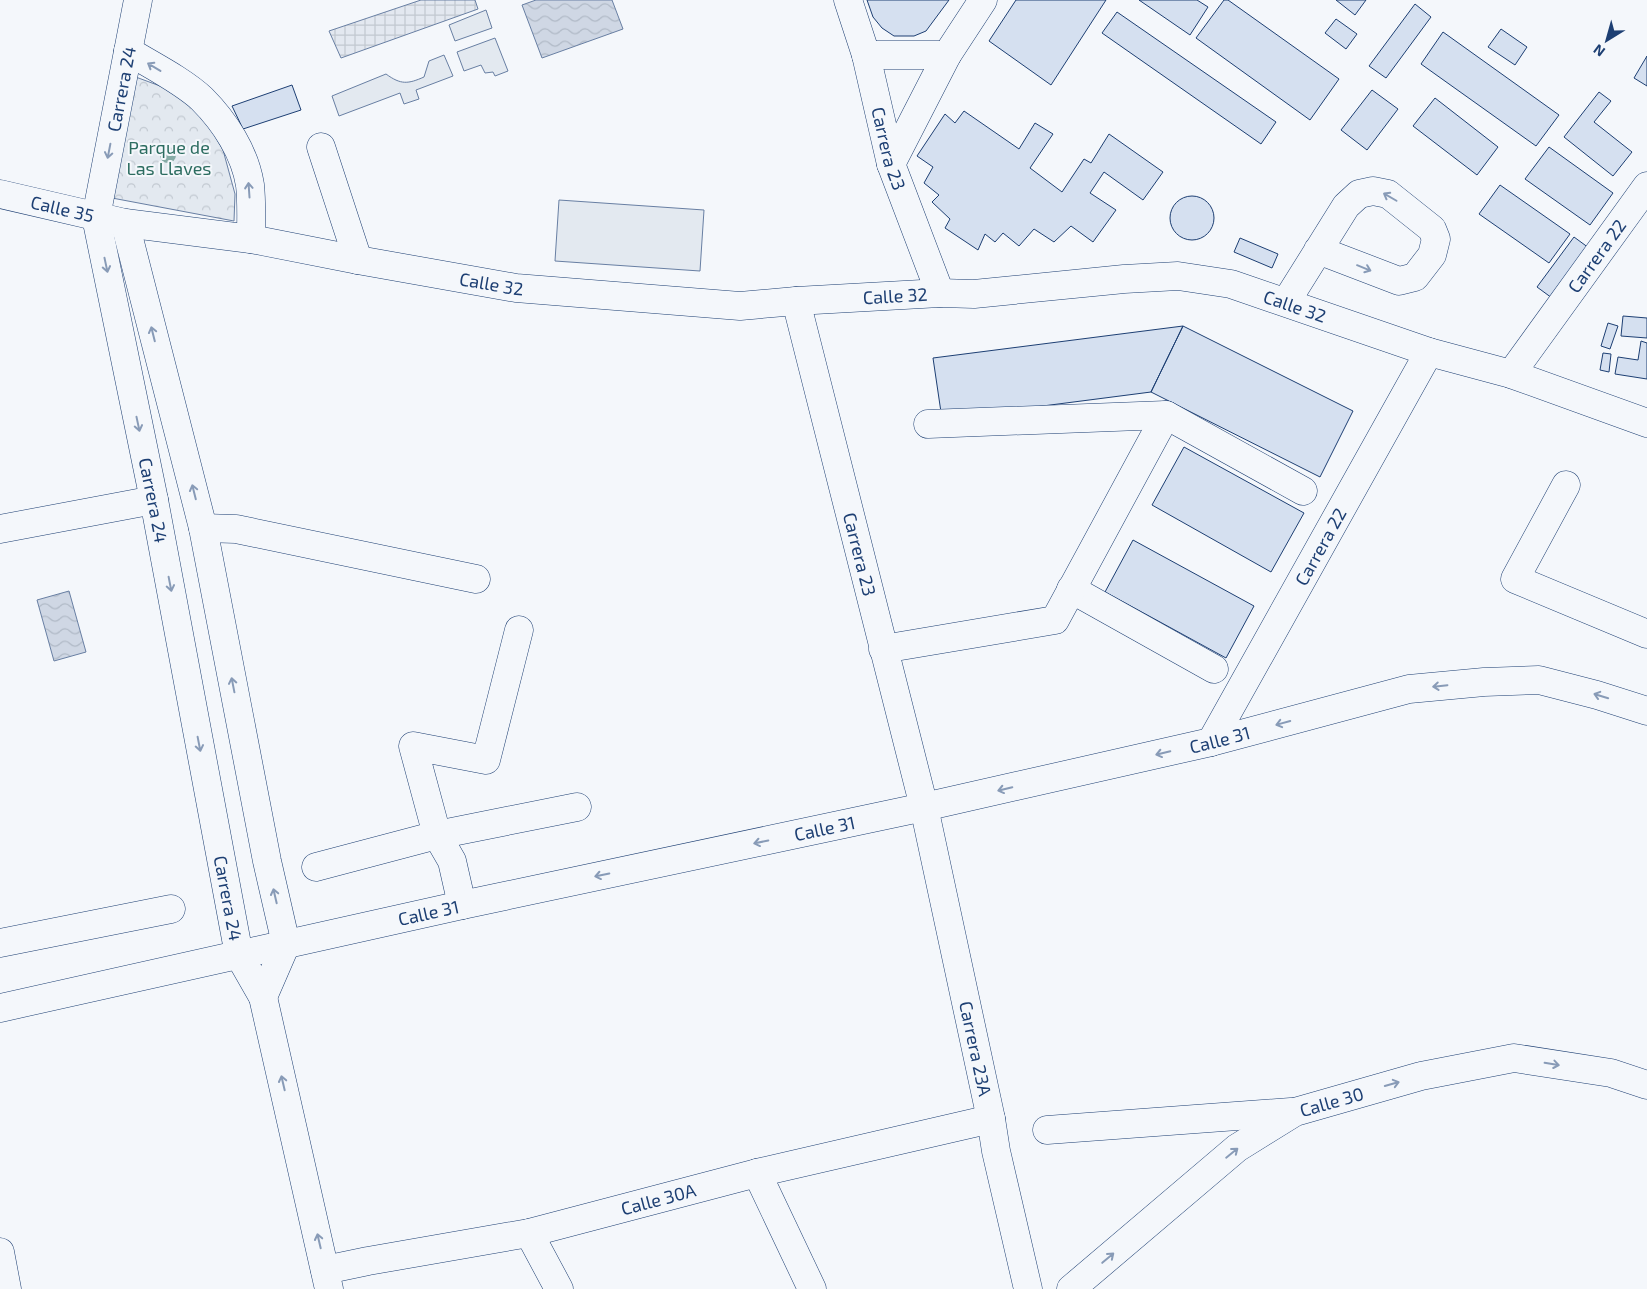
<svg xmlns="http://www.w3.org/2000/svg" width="1647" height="1289" viewBox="0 0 1647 1289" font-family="'Exo 2',sans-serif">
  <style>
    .grass { fill: #e3e9f0; stroke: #687fa3 }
    .forest { fill: url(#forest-crowns); stroke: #687fa3 }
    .plaza { fill: url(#plaza-grid); stroke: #687fa3 }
    .water { fill: url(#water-waves); stroke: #687fa3 }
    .building { fill: #d5e0f0; stroke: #1d3f73 }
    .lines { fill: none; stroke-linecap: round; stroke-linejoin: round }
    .minor-casing { stroke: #1d3f73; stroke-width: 29 }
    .minor { stroke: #f4f7fb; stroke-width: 28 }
    .tree { fill: #86aba6 }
    .oneway { stroke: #889bb7 }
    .labels { text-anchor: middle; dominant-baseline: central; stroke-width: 4; stroke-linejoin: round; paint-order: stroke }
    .street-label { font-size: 18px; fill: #1d3f73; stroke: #f4f7fb }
    .park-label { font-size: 18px; fill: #2c6c60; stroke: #f4f7fb }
  </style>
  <defs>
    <pattern id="forest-crowns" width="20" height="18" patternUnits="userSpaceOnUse" patternTransform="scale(1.25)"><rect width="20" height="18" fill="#e3e9f0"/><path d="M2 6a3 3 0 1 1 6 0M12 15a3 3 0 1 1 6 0" fill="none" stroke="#c2c9d1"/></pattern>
    <pattern id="plaza-grid" width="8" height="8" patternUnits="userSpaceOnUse" patternTransform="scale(1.25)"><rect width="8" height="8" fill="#e3e8f0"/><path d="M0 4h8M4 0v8" fill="none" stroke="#c2c8d1"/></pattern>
    <pattern id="water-waves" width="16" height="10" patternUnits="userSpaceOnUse" patternTransform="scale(1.25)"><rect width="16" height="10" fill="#cfd7e4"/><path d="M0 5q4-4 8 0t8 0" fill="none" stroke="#b1bac7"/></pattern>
  </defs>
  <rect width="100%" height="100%" fill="#f4f7fb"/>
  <!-- grass -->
  <path class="grass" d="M 486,10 L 492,28 L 455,41 L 449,25 Z
    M 495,38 L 508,71 L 495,76 L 493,72 L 485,73 L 481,65 L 464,71 L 457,52 Z
    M 444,55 L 453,76 L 416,90 L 419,99 L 404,104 L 400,93 L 339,116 L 332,96 L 386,74 C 401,85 408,84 424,77 L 429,61 Z
    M 559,200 L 704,210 L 700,271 L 555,261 Z"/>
  <!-- forest -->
  <path class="forest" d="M 133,76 L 171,90 L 203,115 L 223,150 L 235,194 L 234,221 L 112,198 Z"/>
  <!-- plaza -->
  <path class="plaza" d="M 421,0 L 475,0 L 478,9 L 341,58 L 329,31 Z"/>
  <!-- water -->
  <path class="water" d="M 536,0 L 612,0 L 623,29 L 542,58 L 522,5 Z
    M 69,591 L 86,652 L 54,661 L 37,600 Z"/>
  <!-- building -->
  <path class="building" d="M 867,0 L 949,0 L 926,31 L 914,36 L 894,36 L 882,28 L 873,17 Z
    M 1016,0 L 1106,0 L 1051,85 L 989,41 Z
    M 1139,0 L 1197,0 L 1208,7 L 1190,35 Z
    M 1224,0 L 1228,0 L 1339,79 L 1310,120 L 1196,38 Z
    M 1336,0 L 1366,0 L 1355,15 Z
    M 1415,4 L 1431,17 L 1386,78 L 1369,66 Z
    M 1117,12 L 1276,122 L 1261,144 L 1102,33 Z
    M 1336,19 L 1357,34 L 1346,49 L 1325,33 Z
    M 1501,29 L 1527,47 L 1515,65 L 1488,47 Z
    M 1443,32 L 1559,115 L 1536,146 L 1421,64 Z
    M 1647,56 L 1647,86 L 1634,78 Z
    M 292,85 L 301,110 L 243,129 L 232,106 Z
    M 1372,90 L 1398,109 L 1367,150 L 1341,130 Z
    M 1599,92 L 1611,101 L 1594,122 L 1632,152 L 1613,176 L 1564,137 Z
    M 1435,98 L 1498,147 L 1477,175 L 1413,126 Z
    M 964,111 L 1019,149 L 1035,123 L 1053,134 L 1030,168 L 1062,192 L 1084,159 L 1091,163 L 1109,134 L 1163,172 L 1143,200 L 1104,172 L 1090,193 L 1116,210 L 1093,242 L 1071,226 L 1054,242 L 1034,229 L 1019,246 L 1003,233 L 995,242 L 985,234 L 978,250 L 945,228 L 950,219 L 932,202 L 939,195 L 924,183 L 933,167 L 917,156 L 945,114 L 955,123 Z
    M 1549,147 L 1613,193 L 1590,225 L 1525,179 Z
    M 1500,185 L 1570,234 L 1549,263 L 1479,214 Z
    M1170 218a22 22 0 1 1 44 0a22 22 0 1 1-44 0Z
    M 1574,237 L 1589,248 L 1552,298 L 1537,287 Z
    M 1240,238 L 1278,254 L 1272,268 L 1234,252 Z
    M 1623,316 L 1647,318 L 1647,338 L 1621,336 Z
    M 1608,323 L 1618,326 L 1610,349 L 1601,346 Z
    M 1183,326 L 1353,411 L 1320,477 L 1151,392 Z
    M 1183,326 L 1151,392 L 942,419 L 933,358 Z
    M 1641,341 L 1647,343 L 1647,379 L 1615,374 L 1618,357 L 1638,360 Z
    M 1603,353 L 1611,354 L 1609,372 L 1600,370 Z
    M 1184,447 L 1304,513 L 1271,572 L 1152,505 Z
    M 1133,540 L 1254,606 L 1226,658 L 1105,592 Z"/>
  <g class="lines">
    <defs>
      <g id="minor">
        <path id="s1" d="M 138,0 L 96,217 L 154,500 L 239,955 L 263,997 L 329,1289"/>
        <path id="s2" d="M 848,0 L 866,55 L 891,164 L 940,293"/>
        <path d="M 128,51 C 151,65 183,81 202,99 C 225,122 245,153 250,185 C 252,203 251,221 251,239"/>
        <path d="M 866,55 L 947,55"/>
        <path d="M 321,147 L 358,260"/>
        <path d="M 891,164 L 947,55 L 983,0"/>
        <path id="s3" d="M 0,194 L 125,223 L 251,239 L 358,260 L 516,288 L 740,306 L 796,301 L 940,293 L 974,294 L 1124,279 L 1178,276 L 1231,284 L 1429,352 L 1511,374 L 1647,423"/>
        <path d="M 125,223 L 203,528 L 267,861 L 286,944 L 263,997"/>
        <path id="s4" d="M 796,301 L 924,807 L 991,1119 L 996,1151 L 1028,1289"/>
        <path d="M 1286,302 L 1346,206 L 1359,194 L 1373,191 L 1388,194 L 1432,229 L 1436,239 L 1432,255 L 1415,277 L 1399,281 L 1318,250"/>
        <path id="s5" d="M 1511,374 L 1647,186"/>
        <path d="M 928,424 L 1166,415 L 1303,491"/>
        <path d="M 1566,485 L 1515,579 L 1647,634"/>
        <path d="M 203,528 L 236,529 L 476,579"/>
        <path d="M 0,529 L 154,500"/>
        <path d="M 1071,589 L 1214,669"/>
        <path d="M 883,649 L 1055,620 L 1166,415"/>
        <path id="s6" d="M 1211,742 L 1429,352"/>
        <path d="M 316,867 L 437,835 L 577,807"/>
        <path d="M 462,905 L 452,861 L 437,835 L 413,746 L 486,760 L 519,630"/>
        <path d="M 0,943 L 171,909"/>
        <path id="s7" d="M 0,1008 L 462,905 L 924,807 L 1211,742 L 1409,689 L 1484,682 L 1539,680 L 1597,695 L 1647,711"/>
        <path d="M 1047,1130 L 1291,1112"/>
        <path d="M 757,1173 L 812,1289"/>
        <path d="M 529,1233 L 559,1289"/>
        <path d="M 0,1252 L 7,1289"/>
        <path id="s8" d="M 325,1270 L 368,1261 L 529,1233 L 757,1173 L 991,1119"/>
        <path id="s9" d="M 1071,1289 L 1237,1148 L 1295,1112 L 1421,1076 L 1514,1058 L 1611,1073 L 1647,1085"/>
      </g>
    </defs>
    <!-- minor casing -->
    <use href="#minor" class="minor-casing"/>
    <!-- minor -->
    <use href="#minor" class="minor"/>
  </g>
  <!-- trees -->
  <circle class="tree" cx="168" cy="155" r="8"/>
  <!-- one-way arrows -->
  <defs><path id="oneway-shaft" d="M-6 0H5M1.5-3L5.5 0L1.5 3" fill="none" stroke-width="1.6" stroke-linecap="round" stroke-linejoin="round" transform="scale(1.25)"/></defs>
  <g class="oneway">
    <use href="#oneway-shaft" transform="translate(154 67) rotate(-149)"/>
    <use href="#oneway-shaft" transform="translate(109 151) rotate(101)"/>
    <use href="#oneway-shaft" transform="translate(249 190) rotate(-94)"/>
    <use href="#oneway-shaft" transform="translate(1390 197) rotate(-150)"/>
    <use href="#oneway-shaft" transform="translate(106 265) rotate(78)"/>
    <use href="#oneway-shaft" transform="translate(1364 268) rotate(22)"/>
    <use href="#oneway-shaft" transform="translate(153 334) rotate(-104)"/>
    <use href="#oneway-shaft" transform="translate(138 424) rotate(78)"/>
    <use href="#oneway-shaft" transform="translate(194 492) rotate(-104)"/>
    <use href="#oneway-shaft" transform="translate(170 584) rotate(79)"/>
    <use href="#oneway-shaft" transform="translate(233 685) rotate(-101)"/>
    <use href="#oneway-shaft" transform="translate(1440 686) rotate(174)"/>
    <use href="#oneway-shaft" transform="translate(1601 696) rotate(-163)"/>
    <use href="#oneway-shaft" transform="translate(1283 723) rotate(165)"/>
    <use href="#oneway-shaft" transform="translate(199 744) rotate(79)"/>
    <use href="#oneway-shaft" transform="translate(1163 753) rotate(167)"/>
    <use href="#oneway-shaft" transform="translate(1005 789) rotate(167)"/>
    <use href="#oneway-shaft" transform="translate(761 842) rotate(168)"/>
    <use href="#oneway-shaft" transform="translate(602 875) rotate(168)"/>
    <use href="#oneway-shaft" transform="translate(275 896) rotate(-103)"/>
    <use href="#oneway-shaft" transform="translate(1552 1064) rotate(9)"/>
    <use href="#oneway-shaft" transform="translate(283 1083) rotate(-103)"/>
    <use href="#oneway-shaft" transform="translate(1392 1084) rotate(-16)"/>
    <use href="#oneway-shaft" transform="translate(1232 1153) rotate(-39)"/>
    <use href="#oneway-shaft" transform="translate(319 1241) rotate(-103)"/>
    <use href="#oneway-shaft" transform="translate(1108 1258) rotate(-40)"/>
  </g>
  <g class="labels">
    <!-- street labels -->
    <g class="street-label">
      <text transform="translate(121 89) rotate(-79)">Carrera 24</text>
      <text stroke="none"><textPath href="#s2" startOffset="154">Carrera 23</textPath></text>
      <text stroke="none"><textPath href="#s3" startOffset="64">Calle 35</textPath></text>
      <text stroke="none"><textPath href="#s5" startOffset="146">Carrera 22</textPath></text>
      <text stroke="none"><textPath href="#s3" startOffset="500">Calle 32</textPath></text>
      <text stroke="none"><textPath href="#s3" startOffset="905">Calle 32</textPath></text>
      <text stroke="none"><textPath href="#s3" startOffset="1310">Calle 32</textPath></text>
      <text stroke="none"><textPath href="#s1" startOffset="510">Carrera 24</textPath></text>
      <text stroke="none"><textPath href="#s6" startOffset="224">Carrera 22</textPath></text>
      <text stroke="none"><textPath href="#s4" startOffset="261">Carrera 23</textPath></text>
      <text stroke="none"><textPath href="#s7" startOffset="1249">Calle 31</textPath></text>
      <text stroke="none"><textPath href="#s7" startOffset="844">Calle 31</textPath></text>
      <text stroke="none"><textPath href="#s1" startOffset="915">Carrera 24</textPath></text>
      <text stroke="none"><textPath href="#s7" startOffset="439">Calle 31</textPath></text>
      <text stroke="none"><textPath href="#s4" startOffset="769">Carrera 23A</textPath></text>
      <text stroke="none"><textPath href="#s9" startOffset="324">Calle 30</textPath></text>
      <text stroke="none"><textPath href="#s8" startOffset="341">Calle 30A</textPath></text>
    </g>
    <!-- park labels -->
    <g class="park-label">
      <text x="169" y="147">Parque de<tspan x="169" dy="21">Las Llaves</tspan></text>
    </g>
  </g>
  <!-- north arrow -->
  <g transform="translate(1607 40) rotate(217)" stroke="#f4f7fb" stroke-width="4" paint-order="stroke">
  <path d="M0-4L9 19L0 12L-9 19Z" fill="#1d3f73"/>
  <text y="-8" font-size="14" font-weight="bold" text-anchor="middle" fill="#1d3f73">N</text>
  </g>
</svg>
